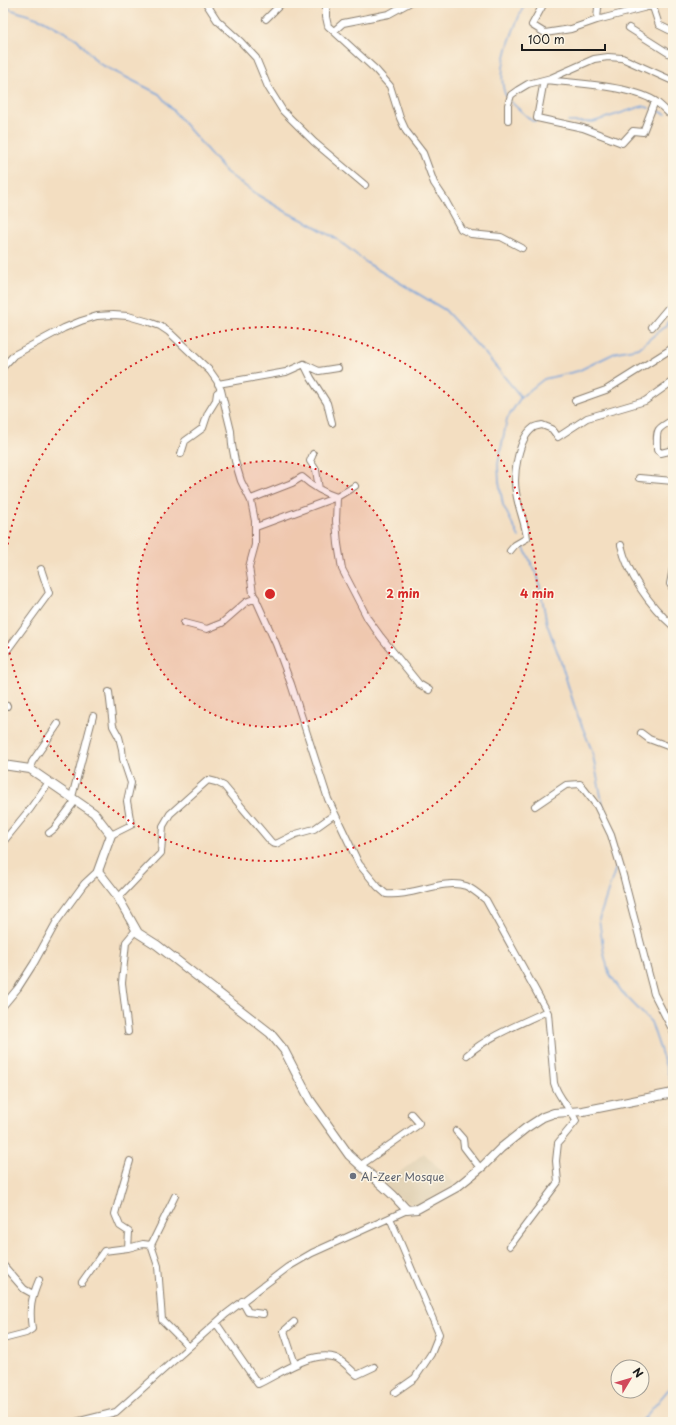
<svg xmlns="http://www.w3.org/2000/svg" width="676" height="1425" viewBox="0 0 676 1425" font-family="'Playpen Sans',sans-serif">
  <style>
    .built { fill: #e1d1b4 }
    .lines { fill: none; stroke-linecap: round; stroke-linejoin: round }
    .stream { stroke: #71a0da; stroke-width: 1.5 }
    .minor-casing { stroke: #887d6e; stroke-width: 8 }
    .tertiary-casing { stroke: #887d6e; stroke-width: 10 }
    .minor { stroke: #fff; stroke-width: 6 }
    .tertiary { stroke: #fff; stroke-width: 8 }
    .ring { fill: none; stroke: #d62828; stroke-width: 2; stroke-dasharray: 2 4 }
    .worship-dot { fill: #6b7280; stroke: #fcf5e5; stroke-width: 1.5 }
    .labels { text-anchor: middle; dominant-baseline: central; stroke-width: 3; stroke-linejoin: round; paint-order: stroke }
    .worship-label { font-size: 11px; fill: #5b616d; stroke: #fcf5e5; text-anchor: start }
    .centre { fill: #d62828; stroke: #fcf5e5; stroke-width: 2 }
    .ring-label { font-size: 12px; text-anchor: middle; font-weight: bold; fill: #d62828; stroke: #fcf5e5; stroke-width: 3; stroke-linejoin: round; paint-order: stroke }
  </style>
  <rect width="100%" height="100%" fill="#fcf5e5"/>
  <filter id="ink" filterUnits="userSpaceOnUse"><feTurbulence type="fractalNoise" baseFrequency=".025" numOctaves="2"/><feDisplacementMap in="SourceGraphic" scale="8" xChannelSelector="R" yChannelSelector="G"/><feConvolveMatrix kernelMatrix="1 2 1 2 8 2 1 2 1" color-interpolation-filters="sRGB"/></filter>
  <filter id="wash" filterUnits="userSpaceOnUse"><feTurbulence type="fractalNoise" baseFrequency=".012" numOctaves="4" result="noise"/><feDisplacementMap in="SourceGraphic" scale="16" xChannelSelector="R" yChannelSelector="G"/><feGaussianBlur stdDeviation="0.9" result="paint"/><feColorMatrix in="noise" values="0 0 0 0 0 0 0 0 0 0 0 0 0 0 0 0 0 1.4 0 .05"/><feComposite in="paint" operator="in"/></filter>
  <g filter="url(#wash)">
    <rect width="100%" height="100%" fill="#f3dec1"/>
    <!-- built -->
    <path class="built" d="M 424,1153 L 455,1184 L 418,1206 L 411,1204 L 402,1199 L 385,1184 Z"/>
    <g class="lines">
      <!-- stream -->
      <path class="stream" d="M 3,7 L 43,20 L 77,39 L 98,63 L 159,94 L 226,172 L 256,194 L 288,213 L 309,223 L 338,240 L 367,263 L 445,310 L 488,357 L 521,397
        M 507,98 C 493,74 514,27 525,3
        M 511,102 L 532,121 L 536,121
        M 653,109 L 666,114
        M 568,122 L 593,122 L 643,106 L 649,108
        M 519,537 L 503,505 L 499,482 L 498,464 L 507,419 L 521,397 L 544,379 L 578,371 L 617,352 L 639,348 L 665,326 L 673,316
        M 523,546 L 538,577 L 547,624 L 560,659 L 576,711 L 592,751 L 603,806 L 610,826
        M 617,864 L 599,919 L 604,954 L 609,973 L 622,992 L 651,1022 L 672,1085
        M 641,1422 L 673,1384"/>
    </g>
  </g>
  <g filter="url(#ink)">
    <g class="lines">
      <defs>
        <path id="minor" d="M 206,3 L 217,20 L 241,42 L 256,58 L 268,87 L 283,111 L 314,142 L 365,185
          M 326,3 L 326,17 L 328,26 L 376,70 L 390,86 L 400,118 L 406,131 L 423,153 L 434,183 L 444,198 L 461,229 L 471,234 L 501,237 L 522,248
          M 544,3 L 532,25 L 545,33 L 571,29 L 597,20 L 647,7 L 653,7 L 659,25 L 673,32
          M 266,19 L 282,3
          M 597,20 L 598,7 L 601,3
          M 629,28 L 673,56
          M 334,31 L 343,23 L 389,14 L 409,3
          M 655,101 L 643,132 L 633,131 L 622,143 L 583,128 L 537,118 L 544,80 C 574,83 630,86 655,101 C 661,105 667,112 673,117
          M 508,120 L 508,105 L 511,95 L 518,90 L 528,84 L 551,78 L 594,59 L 608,57 L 622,58 L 673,81
          M 652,327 L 673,302
          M 304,364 L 319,371 L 338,368
          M 3,367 L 14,355 L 64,328 L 81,321 L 97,316 L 113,315 L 128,316 L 149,322 L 160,326 L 169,332 L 210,371 L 217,381 L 221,390 L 231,431 L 232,445 L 235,461 L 241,481 L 251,501 L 255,521 L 255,545 L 249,567 L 253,593 L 276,644 L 291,684 L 328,799 L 359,864 L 378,887 L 386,894 C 412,897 443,878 466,886 C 473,889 480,895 486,900 L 548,1013 L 554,1083 C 558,1098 570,1107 576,1121 L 558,1143 L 556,1161 L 558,1182 L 510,1246
          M 218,384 L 286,372 L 304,364 L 311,378 L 327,403 L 332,423
          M 575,401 L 606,390 L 668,351 L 673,347
          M 673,420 C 654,430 657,430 657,450 L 661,453 L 673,450
          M 181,454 L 185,441 L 203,428 L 208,413 L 216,400 L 217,393 L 221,390
          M 313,454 L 310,461 L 316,470 L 319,489
          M 639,478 L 673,481
          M 337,497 L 336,521 L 338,544 L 342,569 L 368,619 L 381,637 L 419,684 L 429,690
          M 251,499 L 292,483 L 302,477 C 312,486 324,493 337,497
          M 256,527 L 337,497 L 355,486
          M 621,545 C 628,575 650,606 673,626
          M 510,551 L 515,545 L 527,538 C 525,522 518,508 516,492 C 513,475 518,439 533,428 C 535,426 539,426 542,425 L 552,429 L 558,437 L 587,418 L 645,401 L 673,381
          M 673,568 L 670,584 L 673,589
          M 184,623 L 207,629 L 222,623 L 246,602 L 256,598
          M 3,656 L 49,593 L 41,569
          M 109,692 L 113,726 L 119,737 L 122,749 L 123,759 L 131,783 L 127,801 L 131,825 L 111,835
          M 3,705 L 7,706
          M 641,733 L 649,739 L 673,748
          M 30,769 L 32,762 L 58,724
          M 72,797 L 93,716
          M 535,806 L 566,785 L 580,784 L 597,806 L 611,835 L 623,875 L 654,994 L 673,1031
          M 49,833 L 54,829 L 76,800
          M 3,842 L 30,809 L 49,782
          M 118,898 L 161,853 L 163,826 L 170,814 L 208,780 L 216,782 L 224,786 L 272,843 L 276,844 L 296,834 L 314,829 L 335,814
          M 3,1006 L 18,988 L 34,963 L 57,921 L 84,884 L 98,871
          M 128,1032 L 122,983 L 126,942 L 136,930
          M 467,1055 C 490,1035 520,1024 547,1011
          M 456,1131 L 463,1139 L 464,1147 L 480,1168
          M 361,1165 L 418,1125 L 419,1123 L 411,1114
          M 175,1196 L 151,1245 L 158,1266 L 162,1320 L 189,1347
          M 390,1218 L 439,1334 L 431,1354 L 415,1378 L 395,1392
          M 128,1248 L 129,1232 L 120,1226 L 115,1214 L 121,1191 L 130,1161
          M 3,1265 L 24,1289 L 33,1294
          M 82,1282 L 104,1251 L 128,1248 L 143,1244 L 151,1245
          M 242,1301 L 248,1312 L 263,1314
          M 294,1322 L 284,1331 L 295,1364
          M 216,1323 L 258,1384 C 278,1375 313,1349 336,1358 C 342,1360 352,1371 357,1375 L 374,1367
          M 3,1339 L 26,1333 L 32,1329 C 29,1309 31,1299 39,1280
          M 76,1422 L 116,1412 L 226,1314 L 288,1267 L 312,1253 L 407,1210"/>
        <path id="tertiary" d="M 3,765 L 30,769 L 94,813 L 111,835 L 98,871 L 116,894 L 138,933 L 157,945 L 270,1033 L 284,1050 L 310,1100 L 349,1155 L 393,1195 L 407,1210 L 417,1209 L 457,1187 L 483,1166 L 501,1148 L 526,1128 L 543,1117 L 554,1113 L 583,1111 L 673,1093"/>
      </defs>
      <!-- minor casing -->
      <use href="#minor" class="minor-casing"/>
      <!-- tertiary casing -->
      <use href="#tertiary" class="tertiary-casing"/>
      <!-- minor -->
      <use href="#minor" class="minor"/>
      <!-- tertiary -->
      <use href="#tertiary" class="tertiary"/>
    </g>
  </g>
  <!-- distance rings -->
  <circle cx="270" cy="594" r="133" fill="#d62828" fill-opacity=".12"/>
  <g class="ring">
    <circle cx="270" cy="594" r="133"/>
    <path d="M3 592A267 267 0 1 1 3 596"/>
  </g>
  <!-- markers -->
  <circle class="worship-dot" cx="353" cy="1176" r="4"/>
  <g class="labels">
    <!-- worship labels -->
    <g class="worship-label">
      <text x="361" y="1176">Al-Zeer Mosque</text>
    </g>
  </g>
  <circle cx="270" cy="594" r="6" class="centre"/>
  <g class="ring-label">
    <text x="403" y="598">2 min</text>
    <text x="537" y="598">4 min</text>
  </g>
  <!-- margin -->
  <rect width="676" height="1425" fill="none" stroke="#fcf5e5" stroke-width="16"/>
  <!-- north arrow -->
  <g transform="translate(630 1379) rotate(52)"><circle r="19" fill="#fcf5e5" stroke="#a29e95"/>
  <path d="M0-3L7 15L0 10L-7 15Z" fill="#d1495b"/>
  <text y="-6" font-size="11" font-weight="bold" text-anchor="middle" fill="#1c1c1c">N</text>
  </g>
  <!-- scale -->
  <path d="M522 44v6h83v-6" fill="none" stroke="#1c1c1c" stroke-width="2"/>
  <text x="528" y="44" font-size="12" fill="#1c1c1c" stroke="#fcf5e5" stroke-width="3" paint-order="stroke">100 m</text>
</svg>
